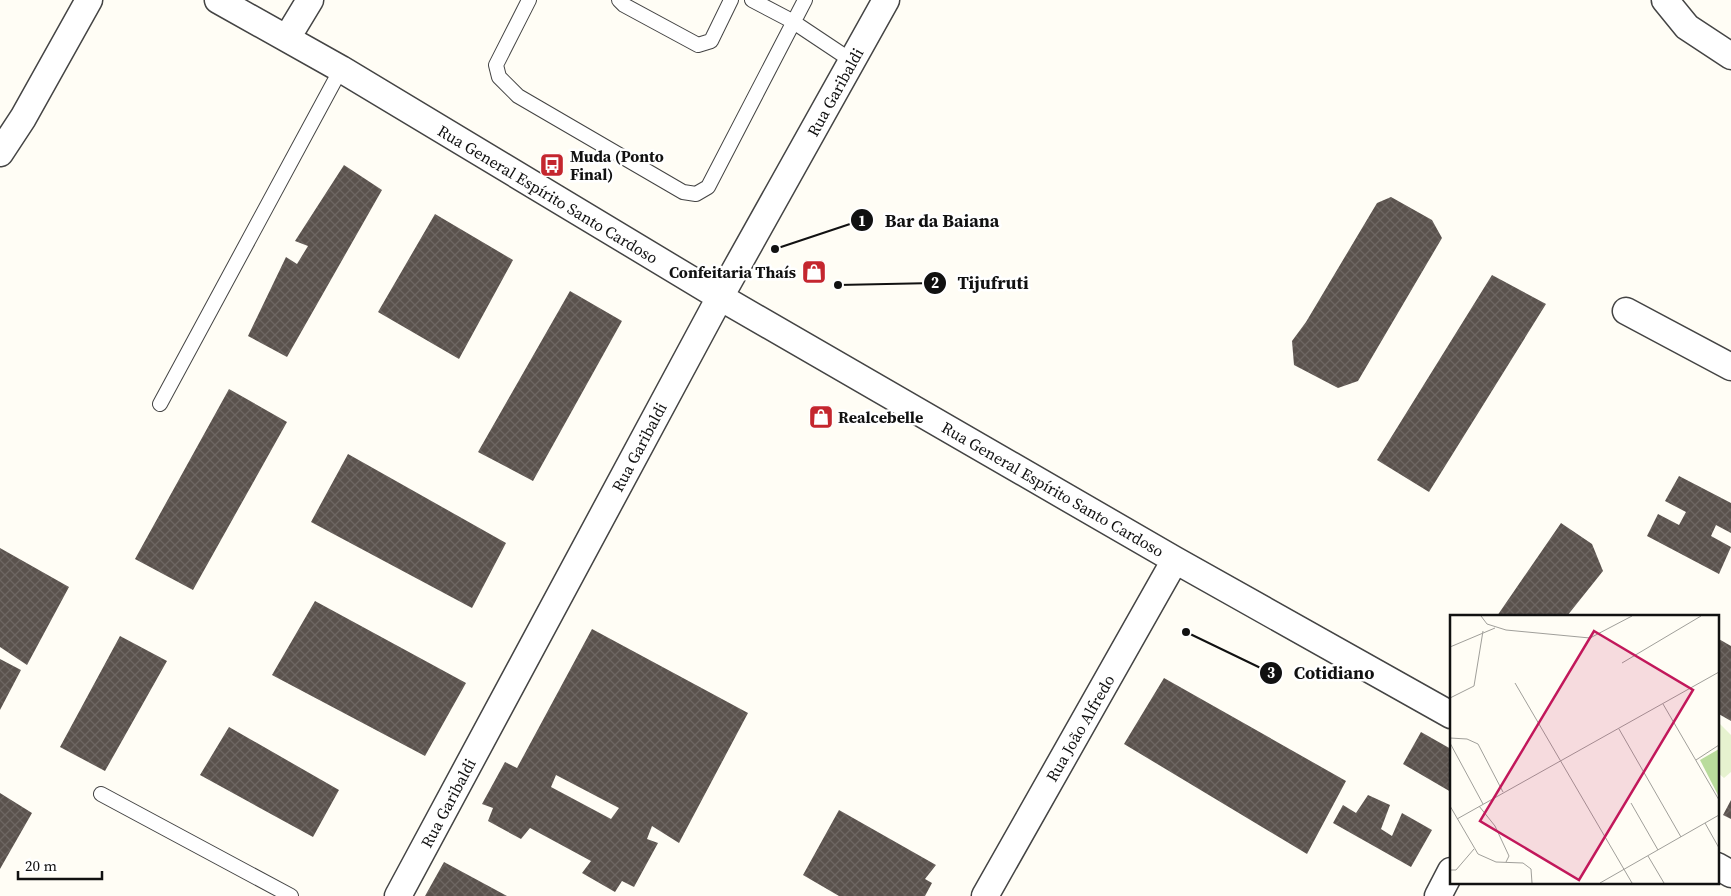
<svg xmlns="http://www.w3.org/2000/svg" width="1731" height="896" viewBox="0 0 1731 896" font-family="'Source Serif 4',serif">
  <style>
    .pitch { fill: #e6f2cf }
    .building { fill: url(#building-cross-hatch); fill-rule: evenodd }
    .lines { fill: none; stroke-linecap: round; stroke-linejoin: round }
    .lane-casing { stroke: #444; stroke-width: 16 }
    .street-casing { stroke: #444; stroke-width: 29 }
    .lane { stroke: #fff; stroke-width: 14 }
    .street { stroke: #fff; stroke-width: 26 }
    .labels { text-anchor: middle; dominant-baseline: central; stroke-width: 5; stroke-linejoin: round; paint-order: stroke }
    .street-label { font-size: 16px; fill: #111; stroke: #fff }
    .poi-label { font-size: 16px; font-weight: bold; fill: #111; stroke: #fff; text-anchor: start }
    .inset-road { fill: none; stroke: #a09f9a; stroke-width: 1 }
    .view { fill: #c2185b; fill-opacity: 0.15; stroke: #c2185b; stroke-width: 2.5 }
    .inset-edge { fill: none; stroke: #111; stroke-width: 2.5 }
    .leader { fill: none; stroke: #111; stroke-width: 2 }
    .callout-dot { fill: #111; stroke: #fff; stroke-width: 2 }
    .mark-label { font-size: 15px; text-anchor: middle; font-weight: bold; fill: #fff }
    .callout-label { font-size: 18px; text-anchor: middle; font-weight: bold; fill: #111; stroke: #fff; stroke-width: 5; stroke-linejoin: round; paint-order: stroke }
  </style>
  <defs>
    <pattern id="building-cross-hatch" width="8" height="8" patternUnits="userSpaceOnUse" patternTransform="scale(1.25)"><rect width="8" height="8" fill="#5a524d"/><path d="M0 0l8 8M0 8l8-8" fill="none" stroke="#6d6662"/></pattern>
  </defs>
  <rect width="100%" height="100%" fill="#fffdf5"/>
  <!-- pitch -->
  <path class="pitch" d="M 1717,721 L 1731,735 L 1731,772 L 1724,778 L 1717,772 Z"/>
  <!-- building -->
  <path class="building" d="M 344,165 L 382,190 L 287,357 L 248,336 L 286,257 L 297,264 L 308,246 L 295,241 Z
    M 1391,197 L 1432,220 L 1442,238 L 1358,381 L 1338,388 L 1294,365 L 1292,341 L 1306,322 L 1377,203 Z
    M 435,214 L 513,260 L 459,359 L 378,312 Z
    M 1492,275 L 1546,304 L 1429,492 L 1377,460 Z
    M 570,291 L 622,321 L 533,481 L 478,452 Z
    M 229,389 L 287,422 L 193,590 L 135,559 Z
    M 348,454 L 506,543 L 472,608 L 311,522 Z
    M 1679,476 L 1731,503 L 1731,533 L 1716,525 L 1711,536 L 1731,547 L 1719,574 L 1647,536 L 1658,514 L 1679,525 L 1686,512 L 1665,501 Z
    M 1561,523 L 1592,544 L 1603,571 L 1567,616 L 1497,616 Z
    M 0,548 L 69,587 L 27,665 L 0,647 Z
    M 315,601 L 466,683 L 425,756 L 272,675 Z
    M 592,629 L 748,713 L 679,843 L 652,826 L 647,839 L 658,843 L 634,887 L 622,881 L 615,892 L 582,873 L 591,861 L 530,828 L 521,839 L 488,821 L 493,808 L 482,804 L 505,762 L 517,768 ZM 556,775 L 619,808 L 611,819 L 551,787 Z
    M 120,636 L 167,661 L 105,771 L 60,747 Z
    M 1717,638 L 1731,646 L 1731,721 L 1717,713 L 1719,705 L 1717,704 Z
    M 0,659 L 21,670 L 0,710 Z
    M 1164,678 L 1346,781 L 1307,854 L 1124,744 Z
    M 229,727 L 339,790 L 313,837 L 200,775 Z
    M 1421,732 L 1451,749 L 1451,792 L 1403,764 Z
    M 0,793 L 32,813 L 0,869 Z
    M 1368,795 L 1390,805 L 1381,829 L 1392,836 L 1402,813 L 1432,830 L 1411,867 L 1333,823 L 1343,805 L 1356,813 Z
    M 1731,800 L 1731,819 L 1723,815 Z
    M 839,810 L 936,865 L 925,879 L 932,883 L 925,896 L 839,896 L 803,875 Z
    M 444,862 L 507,896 L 425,896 Z"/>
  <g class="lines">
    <defs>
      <path id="lane" d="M 529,0 L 496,65 L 499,77 L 518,96 L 683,192 L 696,194 L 708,187 L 805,0
        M 619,0 L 624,5 L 698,45 L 711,41 L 731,0
        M 752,0 L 792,21 L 852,61
        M 160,404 L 341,69
        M 101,794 L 291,896"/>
      <path id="street" d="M 218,0 L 341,69 L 720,297 L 1175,560 L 1451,715
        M 1665,0 L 1687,27 L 1731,56
        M 287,38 L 310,0
        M 0,153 L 23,118 L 89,0
        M 1626,311 L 1731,367
        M 1717,866 L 1731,874
        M 398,896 L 720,297 L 886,0
        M 985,896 L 1175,560
        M 1438,896 L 1451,871"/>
    </defs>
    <!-- lane casing -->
    <use href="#lane" class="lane-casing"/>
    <!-- street casing -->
    <use href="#street" class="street-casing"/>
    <!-- lane -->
    <use href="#lane" class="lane"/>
    <!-- street -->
    <use href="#street" class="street"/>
  </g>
  <!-- icons -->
  <defs>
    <symbol id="bus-square" viewBox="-11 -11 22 22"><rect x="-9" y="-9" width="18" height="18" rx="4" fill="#c4262e" stroke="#fff"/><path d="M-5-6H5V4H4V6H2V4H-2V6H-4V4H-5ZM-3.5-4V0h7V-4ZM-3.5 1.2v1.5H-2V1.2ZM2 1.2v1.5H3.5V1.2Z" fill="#fff"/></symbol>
    <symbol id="shop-square" viewBox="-11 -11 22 22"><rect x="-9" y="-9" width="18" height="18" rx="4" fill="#c4262e" stroke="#fff"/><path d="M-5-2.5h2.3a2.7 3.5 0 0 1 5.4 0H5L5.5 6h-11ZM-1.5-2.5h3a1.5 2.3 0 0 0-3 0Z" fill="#fff"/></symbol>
  </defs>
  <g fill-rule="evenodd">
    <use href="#bus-square" x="538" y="151" width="28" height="28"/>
    <use href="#shop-square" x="800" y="258" width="28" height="28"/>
    <use href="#shop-square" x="807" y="403" width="28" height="28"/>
  </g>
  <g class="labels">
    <!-- street labels -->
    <g class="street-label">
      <text transform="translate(835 92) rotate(-61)">Rua Garibaldi</text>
      <text transform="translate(548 194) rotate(31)">Rua General Espírito Santo Cardoso</text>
      <text transform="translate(639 447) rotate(-62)">Rua Garibaldi</text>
      <text transform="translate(1053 489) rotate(30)">Rua General Espírito Santo Cardoso</text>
      <text transform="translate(1080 728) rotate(-60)">Rua João Alfredo</text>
      <text transform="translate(448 803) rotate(-62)">Rua Garibaldi</text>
    </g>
    <!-- poi labels -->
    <g class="poi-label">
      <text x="570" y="156">Muda (Ponto<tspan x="570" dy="18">Final)</tspan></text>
      <text x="796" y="272" text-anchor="end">Confeitaria Thaís</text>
      <text x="838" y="417">Realcebelle</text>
    </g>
  </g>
  <!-- overview -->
  <g transform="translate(1450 615)">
    <rect width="269" height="269" fill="#fffdf5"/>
    <path d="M 269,134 L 269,182 L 250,145 Z" fill="#b9dc9c"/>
    <path class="inset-road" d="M 31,1 L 37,9 L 56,15 L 140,23 L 182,1M 0,32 L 45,13M 172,48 L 251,1M 65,68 L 182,268M 0,83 L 24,71 L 33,16M 213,89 L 269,185M 169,114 L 231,222M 0,123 L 17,124 L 28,129 L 53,177M 0,128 L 33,189M 246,145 L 269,130M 181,188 L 208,235M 0,191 L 28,239 L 46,247 L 73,248 L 81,254 L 82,268M 29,191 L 45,211 L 59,241 L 56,247M 7,204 L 269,57M 255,208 L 269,233M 198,241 L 214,268M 0,255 L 6,255 L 24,234M 150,268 L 269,200"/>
    <path class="view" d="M 144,16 L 243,75 L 129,265 L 30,206 Z"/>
    <rect width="269" height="269" class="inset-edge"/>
  </g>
  <!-- callouts -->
  <path class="leader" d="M775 249L862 220M838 285L935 283M1186 632L1271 673"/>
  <g class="callout-dot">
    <circle cx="775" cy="249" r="5"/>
    <circle cx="838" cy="285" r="5"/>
    <circle cx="1186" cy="632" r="5"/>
    <circle cx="862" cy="220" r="12"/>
    <circle cx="935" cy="283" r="12"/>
    <circle cx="1271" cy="673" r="12"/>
  </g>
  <g class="mark-label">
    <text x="862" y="226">1</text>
    <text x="935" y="288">2</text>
    <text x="1271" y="678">3</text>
  </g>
  <g class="callout-label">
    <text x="942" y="227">Bar da Baiana</text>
    <text x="993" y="289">Tijufruti</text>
    <text x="1334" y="679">Cotidiano</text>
  </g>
  <!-- scale -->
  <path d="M18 871v8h84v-8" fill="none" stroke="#111111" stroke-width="2.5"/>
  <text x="25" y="871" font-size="15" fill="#111111" stroke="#ffffff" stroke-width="4" paint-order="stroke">20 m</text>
</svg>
